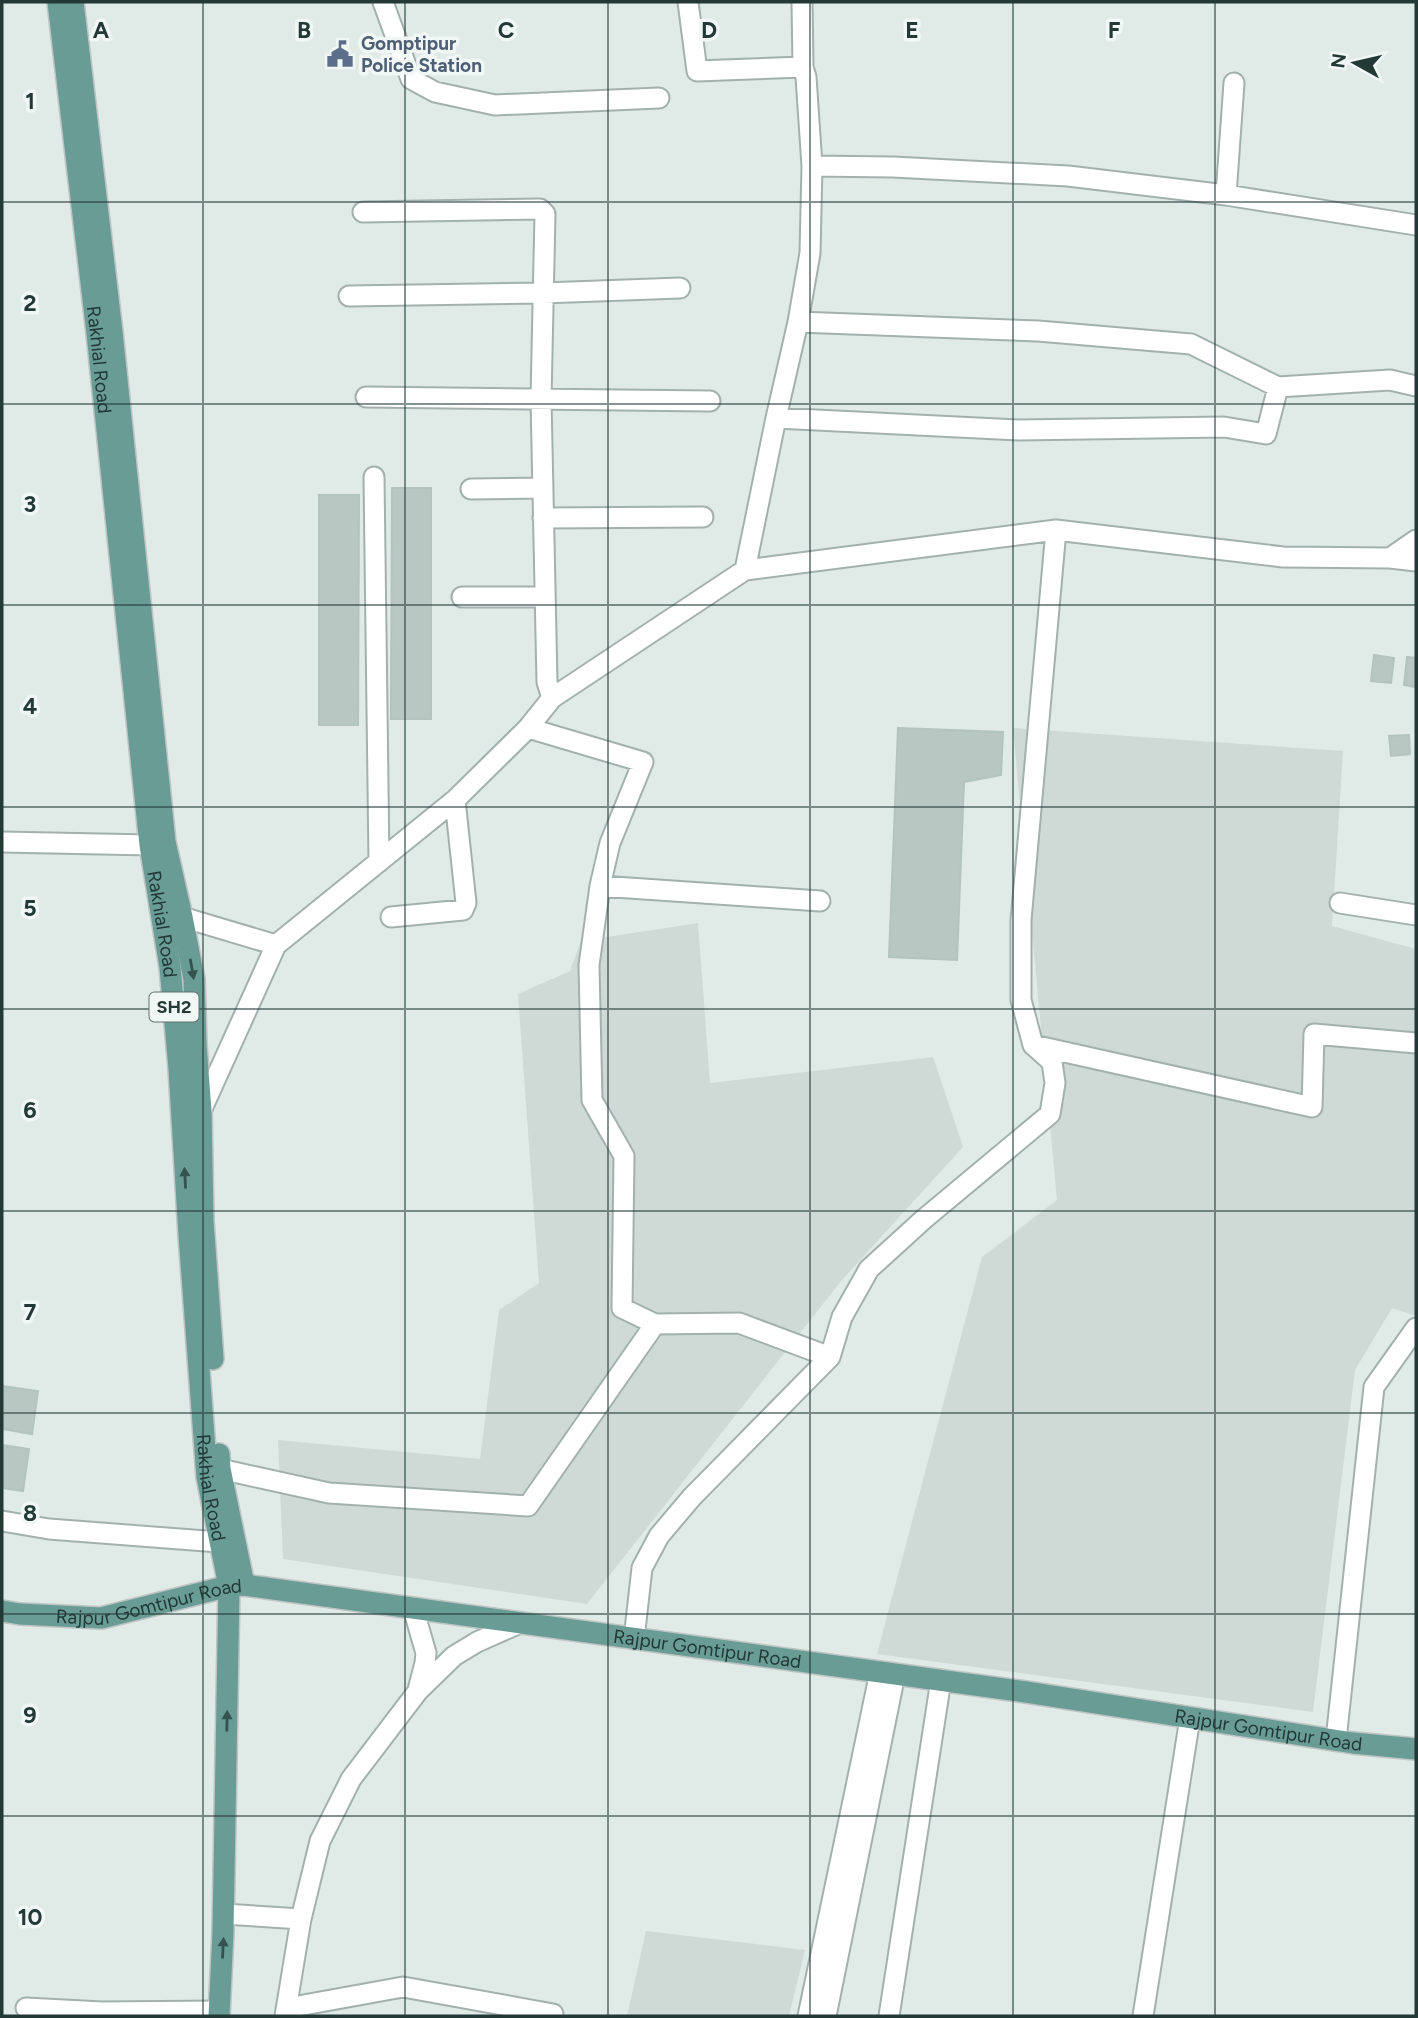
<svg xmlns="http://www.w3.org/2000/svg" width="1418" height="2018" viewBox="0 0 1418 2018" font-family="Figtree,sans-serif">
  <style>
    .built { fill: #cfdad6 }
    .building { fill: #b9c7c3; stroke: #b3c3be; stroke-width: 2 }
    .lines { fill: none; stroke-linecap: round; stroke-linejoin: round }
    .minor-casing { stroke: #a3b1ae; stroke-width: 23 }
    .major-casing { stroke: #bdc4c3; stroke-width: 24 }
    .minor { stroke: #fff; stroke-width: 19 }
    .major { stroke: #689c95; stroke-width: 21 }
    .oneway { fill: #34524e }
    .grid { fill: none; stroke: #223936; stroke-width: 2; stroke-opacity: 0.55 }
    .labels { text-anchor: middle; dominant-baseline: central; stroke-width: 7; stroke-linejoin: round; paint-order: stroke }
    .shield { fill: #f0f7f4; stroke: #60726f; stroke-width: 2 }
    .shield-label { font-size: 18px; font-weight: bold; fill: #223936 }
    .service-label { font-size: 19px; font-weight: bold; fill: #4e5e75; stroke: #f0f7f4; text-anchor: start }
    .street-label { font-size: 19px; fill: #223936; stroke: #f0f7f4 }
    .grid-label { font-size: 23px; text-anchor: middle; font-weight: bold; fill: #223936; stroke: #f0f7f4; stroke-width: 7; stroke-linejoin: round; paint-order: stroke }
  </style>
  <rect width="100%" height="100%" fill="#e0eae7"/>
  <!-- built -->
  <path class="built" d="M 1013,728 L 1343,751 L 1332,926 L 1416,949 L 1416,1316 L 1392,1308 L 1355,1370 L 1313,1712 L 877,1654 L 982,1257 L 1057,1200 Z
    M 698,923 L 710,1083 L 933,1057 L 963,1147 L 841,1281 L 587,1604 L 283,1559 L 278,1440 L 480,1459 L 499,1310 L 539,1283 L 518,994 L 570,971 L 581,941 Z
    M 646,1931 L 805,1950 L 789,2016 L 627,2016 Z"/>
  <!-- building -->
  <path class="building" d="M 392,488 L 431,488 L 431,719 L 391,719 Z
    M 319,495 L 359,495 L 358,725 L 319,725 Z
    M 1374,655 L 1394,658 L 1391,683 L 1371,681 Z
    M 1407,657 L 1416,658 L 1415,687 L 1404,685 Z
    M 898,728 L 1003,732 L 1001,775 L 964,782 L 957,960 L 889,957 Z
    M 1409,735 L 1410,754 L 1391,756 L 1389,736 Z
    M 2,1386 L 38,1391 L 32,1434 L 2,1429 Z
    M 2,1445 L 29,1449 L 23,1491 L 2,1488 Z"/>
  <g class="lines">
    <defs>
      <path id="minor" d="M 383,2 L 411,79 L 435,92 L 495,105 L 659,98
        M 688,2 L 697,71 L 803,67
        M 802,2 L 803,67 L 806,77 L 812,166 L 893,167 L 1068,176 L 1226,195 L 1416,225
        M 812,166 L 810,253 L 798,322 L 1038,331 L 1191,344 L 1278,387
        M 1226,195 L 1234,83
        M 363,212 L 540,209 L 545,214 L 541,399 L 547,682 L 552,698
        M 349,296 L 543,293 L 680,288
        M 366,397 L 710,401
        M 776,418 L 798,322
        M 374,477 L 379,862
        M 471,489 L 543,488
        M 543,518 L 703,517
        M 1390,558 L 1416,540
        M 745,570 L 776,418 L 1019,430 L 1224,427 L 1266,434 L 1278,387 L 1390,380 L 1416,386
        M 462,597 L 545,597
        M 528,728 L 643,762 L 610,843 L 600,886 L 589,965 L 592,1100 L 624,1156 L 622,1308 L 655,1324
        M 2,842 L 150,845
        M 600,886 L 820,901
        M 1340,903 L 1416,915
        M 182,917 L 276,945
        M 391,917 L 463,910 L 466,903 L 455,800
        M 1033,1045 L 1312,1107 L 1314,1034 L 1416,1043
        M 201,1111 L 276,945 L 455,800 L 528,728 L 552,698 L 745,570 L 1056,530 L 1283,557 L 1390,558 L 1416,561
        M 220,1469 L 329,1493 L 528,1506 L 655,1324 L 739,1323 L 830,1357
        M 2,1521 L 49,1529 L 219,1542
        M 413,1608 L 426,1653 L 425,1663 L 418,1690
        M 634,1639 L 642,1568 L 659,1536 L 692,1497 L 830,1357 L 842,1317 L 869,1269 L 924,1219 L 1050,1114 L 1055,1083 L 1052,1062 L 1033,1045 L 1021,1000 L 1021,920 L 1056,530
        M 1336,1740 L 1374,1387 L 1416,1328
        M 224,1914 L 301,1919
        M 26,2008 L 102,2012 L 219,2011
        M 287,2008 L 403,1987 L 553,2014
        M 285,2016 L 301,1919 L 320,1841 L 351,1779 L 418,1691 L 454,1656 L 477,1642 L 520,1623
        M 808,2016 L 880,1672
        M 826,2016 L 895,1674
        M 889,2016 L 941,1680
        M 1143,2016 L 1190,1718"/>
      <g id="major">
        <path id="s1" d="M 58,2 L 97,333 L 150,845 L 170,967 L 179,1068 L 189,1235 L 207,1477 L 229,1586 L 223,1932 L 219,2016"/>
        <path d="M 73,2 L 112,332 L 165,842 L 182,917 L 194,979 L 196,1045 L 201,1111 L 203,1221 L 213,1359"/>
        <path d="M 219,1454 L 220,1469 L 244,1585"/>
        <path id="s2" d="M 2,1611 L 20,1614 L 101,1618 L 229,1586 L 244,1585 L 1026,1692 L 1353,1743 L 1416,1749"/>
      </g>
    </defs>
    <!-- minor casing -->
    <use href="#minor" class="minor-casing"/>
    <!-- major casing -->
    <use href="#major" class="major-casing"/>
    <!-- minor -->
    <use href="#minor" class="minor"/>
    <!-- major -->
    <use href="#major" class="major"/>
  </g>
  <!-- one-way arrows -->
  <defs><path id="oneway-solid" d="M-6-.8H1V-3.2L6.5 0L1 3.2V.8H-6Z" transform="scale(1.75)"/></defs>
  <g class="oneway">
    <use href="#oneway-solid" transform="translate(192 969) rotate(80)"/>
    <use href="#oneway-solid" transform="translate(185 1178) rotate(-93)"/>
    <use href="#oneway-solid" transform="translate(227 1721) rotate(-89)"/>
    <use href="#oneway-solid" transform="translate(223 1948) rotate(-87)"/>
  </g>
  <!-- grid -->
  <path class="grid" d="M 203,2 L 203,2016M 405,2 L 405,2016M 608,2 L 608,2016M 810,2 L 810,2016M 1013,2 L 1013,2016M 1215,2 L 1215,2016M 2,202 L 1416,202M 2,404 L 1416,404M 2,605 L 1416,605M 2,807 L 1416,807M 2,1009 L 1416,1009M 2,1211 L 1416,1211M 2,1413 L 1416,1413M 2,1614 L 1416,1614M 2,1816 L 1416,1816"/>
  <!-- icons -->
  <defs>
    <symbol id="civic-bare" viewBox="-9 -9 18 18"><path d="M-.6-6.5H3V-4.5H.6V-3L4-1V1h2V6H-6V1h2V-1L-.6-3ZM-1.2 2.5V6h2.4V2.5Z" fill="#5c6f8a" stroke="#f0f7f4" stroke-width="2.5" paint-order="stroke"/></symbol>
  </defs>
  <g fill-rule="evenodd">
    <use href="#civic-bare" x="321" y="35" width="38" height="38"/>
  </g>
  <g class="labels">
    <!-- shield labels -->
    <rect class="shield" x="149.5" y="992.5" width="49" height="29" rx="5"/>
    <g class="shield-label">
      <text x="174" y="1007">SH2</text>
    </g>
    <!-- service labels -->
    <g class="service-label">
      <text x="361" y="43">Gomptipur<tspan x="361" dy="22">Police Station</tspan></text>
    </g>
    <!-- street labels -->
    <g class="street-label">
      <text stroke="none"><textPath href="#s1" startOffset="360">Rakhial Road</textPath></text>
      <text stroke="none"><textPath href="#s1" startOffset="928">Rakhial Road</textPath></text>
      <text stroke="none"><textPath href="#s1" startOffset="1494">Rakhial Road</textPath></text>
      <text stroke="none"><textPath href="#s2" startOffset="149">Rajpur Gomtipur Road</textPath></text>
      <text stroke="none"><textPath href="#s2" startOffset="714">Rajpur Gomtipur Road</textPath></text>
      <text stroke="none"><textPath href="#s2" startOffset="1281">Rajpur Gomtipur Road</textPath></text>
    </g>
  </g>
  <g class="grid-label">
    <text x="101" y="38">A</text>
    <text x="304" y="38">B</text>
    <text x="506" y="38">C</text>
    <text x="709" y="38">D</text>
    <text x="912" y="38">E</text>
    <text x="1114" y="38">F</text>
    <text x="30" y="109">1</text>
    <text x="30" y="311">2</text>
    <text x="30" y="512">3</text>
    <text x="30" y="714">4</text>
    <text x="30" y="916">5</text>
    <text x="30" y="1118">6</text>
    <text x="30" y="1320">7</text>
    <text x="30" y="1521">8</text>
    <text x="30" y="1723">9</text>
    <text x="30" y="1925">10</text>
  </g>
  <!-- border -->
  <rect width="1418" height="2018" fill="none" stroke="#223936" stroke-width="7"/>
  <!-- north arrow -->
  <g transform="translate(1355 63) rotate(278)" stroke="#f0f7f4" stroke-width="5" paint-order="stroke">
  <path d="M0-5L12 26L0 18L-12 26Z" fill="#223936"/>
  <text y="-10" font-size="19" font-weight="bold" text-anchor="middle" fill="#223936">N</text>
  </g>
</svg>
